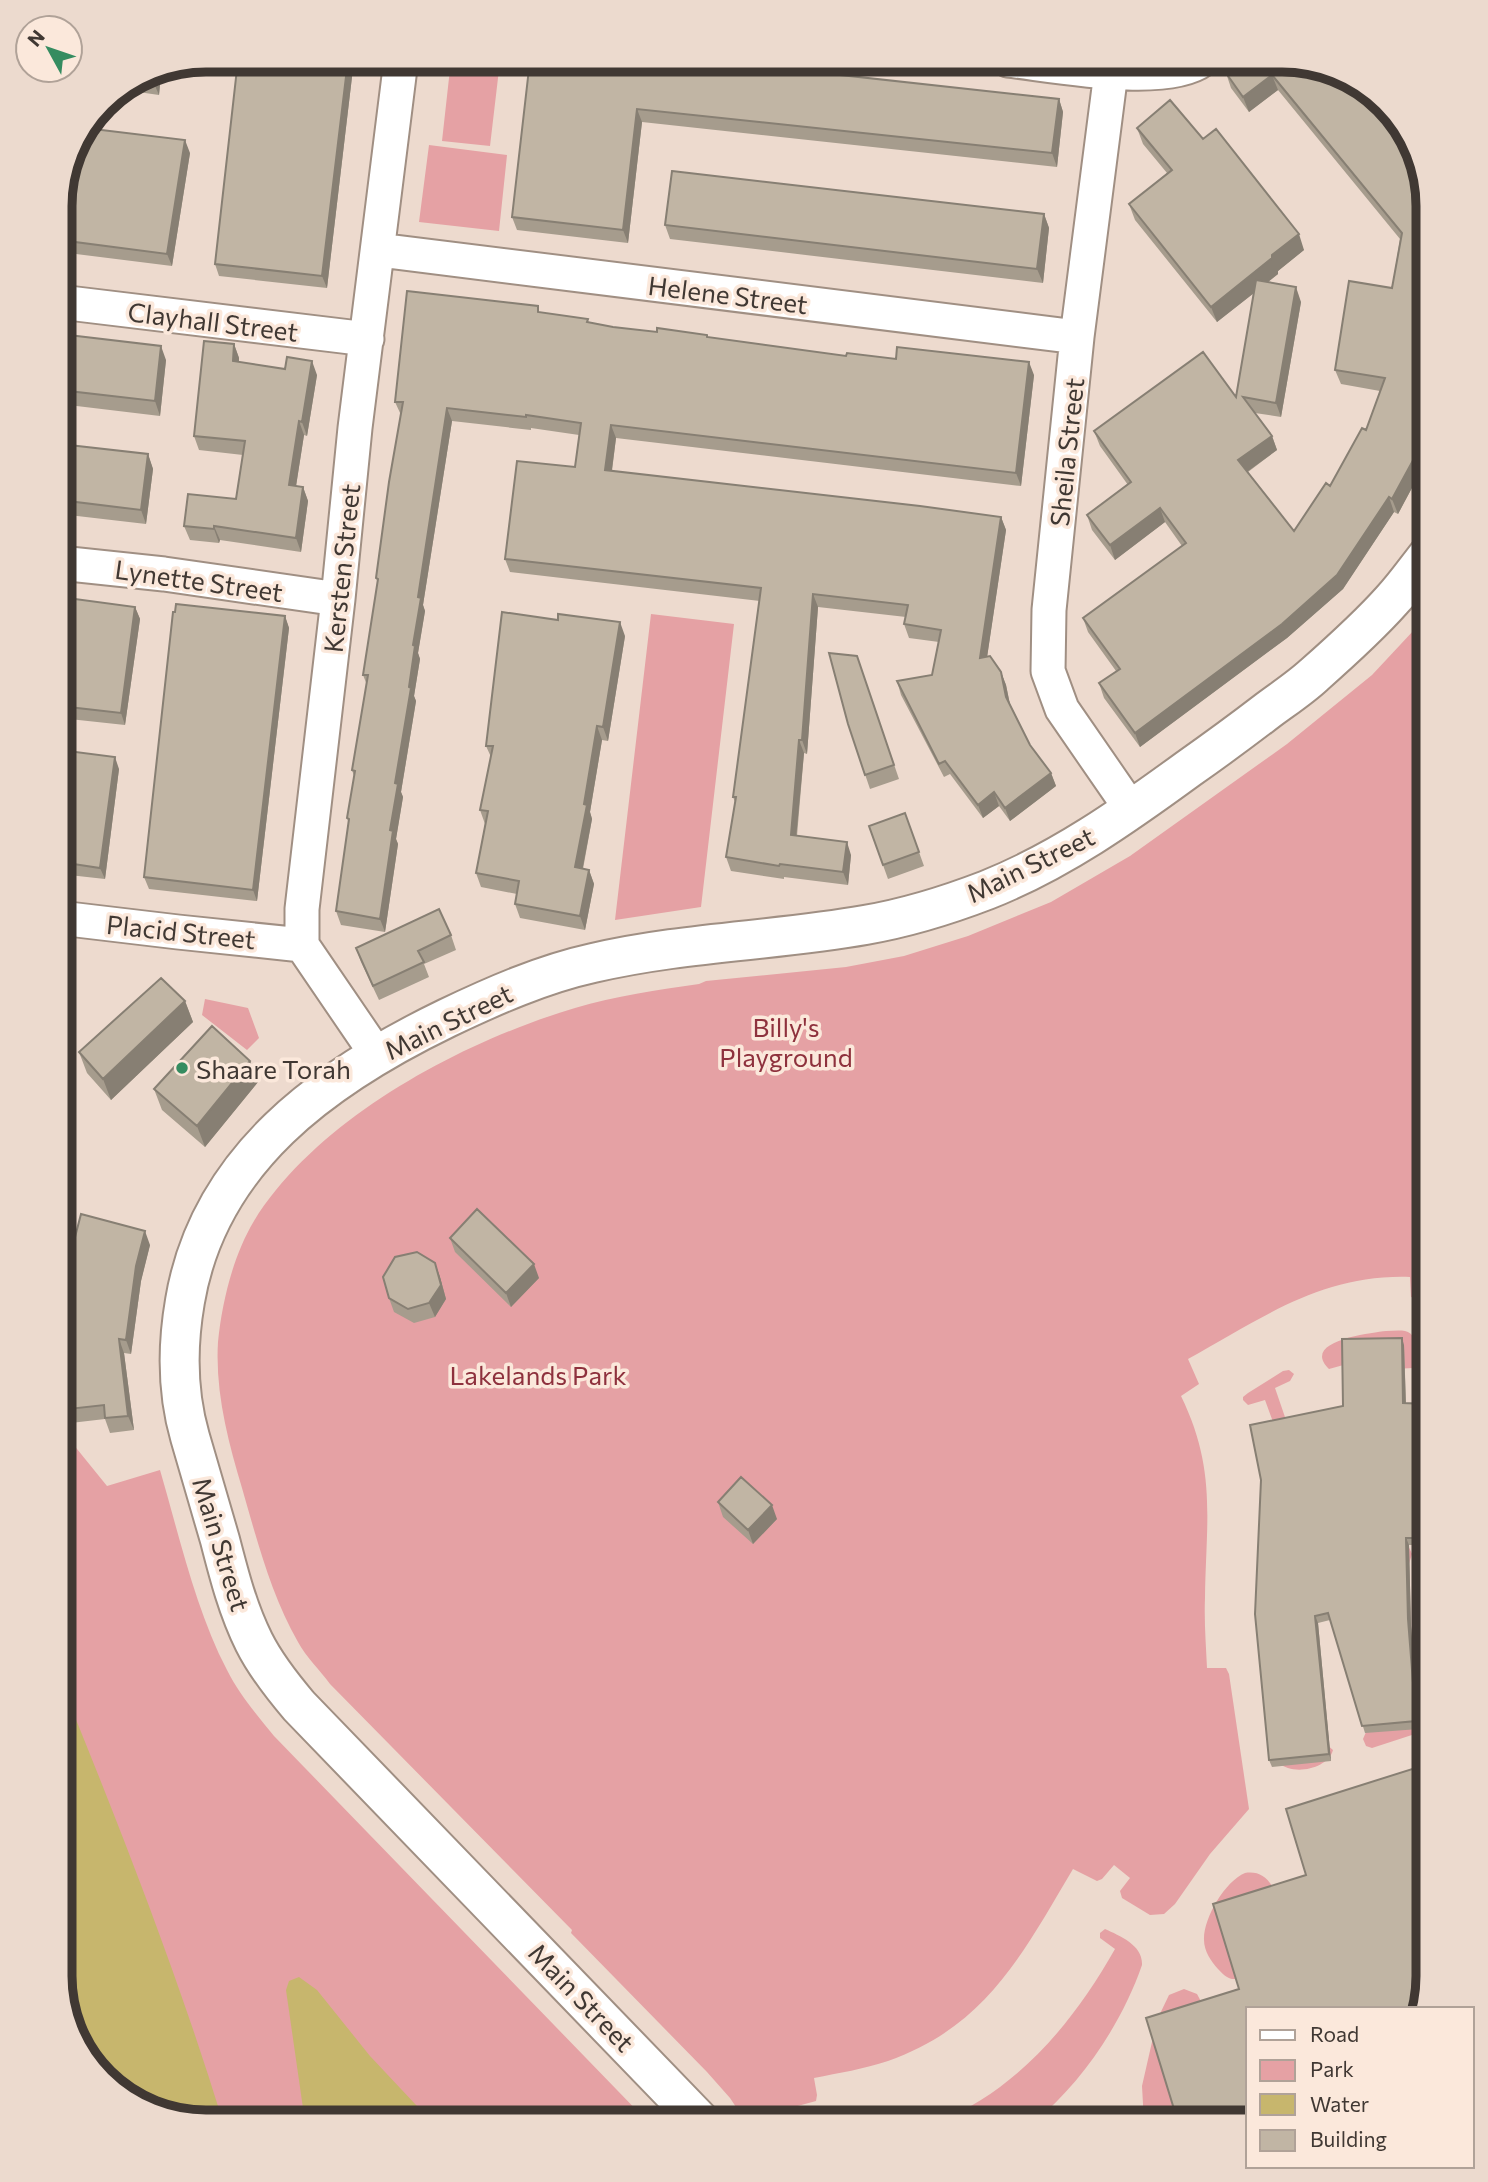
<svg xmlns="http://www.w3.org/2000/svg" width="1488" height="2182" viewBox="0 0 1488 2182" font-family="Commissioner,sans-serif">
  <style>
    .green { fill: #e5a1a4 }
    .water { fill: #c7b66d }
    .lines { fill: none; stroke-linecap: round; stroke-linejoin: round }
    .street-casing { stroke: #a08f83; stroke-width: 37 }
    .secondary-casing { stroke: #a08f83; stroke-width: 42 }
    .street { stroke: #fff; stroke-width: 33 }
    .secondary { stroke: #fff; stroke-width: 38 }
    .wall { fill: #a69c8d }
    .shaded-wall { fill: #877f73 }
    .building { fill: #c1b5a4; stroke: #877f73; stroke-width: 2 }
    .poi-dot { fill: #358c60; stroke: #fbe8db; stroke-width: 2.5 }
    .labels { text-anchor: middle; dominant-baseline: central; stroke-width: 7; stroke-linejoin: round; paint-order: stroke }
    .street-label { font-size: 26px; fill: #403833; stroke: #fbe8db }
    .park-label { font-size: 26px; fill: #8e313d; stroke: #fbe8db }
    .poi-label { font-size: 26px; fill: #403833; stroke: #fbe8db; text-anchor: start }
    .rim { fill: none; stroke: #403833; stroke-width: 9 }
  </style>
  <rect width="100%" height="100%" fill="#eddace"/>
  <!-- green -->
  <path class="green" d="M 451,60 L 500,61 L 490,146 L 442,141 Z
    M 429,145 L 507,155 L 499,231 L 419,222 Z
    M 651,614 L 734,624 L 701,907 L 615,920 Z
    M 1428,615 L 1428,1302 L 1411,1297 L 1410,1277 C 1322,1274 1262,1318 1188,1359 L 1199,1384 L 1181,1396 C 1217,1470 1206,1520 1205,1598 C 1204,1621 1206,1645 1207,1668 L 1226,1668 L 1229,1674 L 1249,1809 L 1210,1854 L 1175,1904 L 1164,1914 L 1150,1915 L 1122,1898 L 1120,1891 L 1130,1878 L 1114,1865 L 1102,1879 L 1097,1881 L 1073,1869 C 1023,1953 987,2026 888,2061 C 864,2069 839,2073 814,2078 L 817,2095 L 816,2101 L 783,2110 L 785,2122 L 746,2122 L 730,2098 L 707,2072 L 571,1933 L 572,1930 L 330,1684 C 320,1670 306,1657 298,1642 C 271,1595 257,1540 242,1488 C 228,1441 215,1392 218,1342 C 222,1302 233,1256 254,1221 C 318,1118 461,1042 575,1008 C 615,996 658,990 699,984 L 706,981 L 846,967 L 904,956 L 968,936 L 1051,902 L 1130,856 L 1287,744 L 1372,675 Z
    M 205,999 L 248,1008 L 259,1038 L 247,1050 L 202,1015 Z
    M 1386,1331 C 1392,1331 1399,1330 1405,1331 C 1420,1334 1417,1358 1413,1368 L 1394,1369 L 1408,1545 L 1412,1554 L 1409,1564 L 1413,1721 L 1420,1722 L 1422,1727 L 1418,1733 L 1372,1748 L 1366,1746 L 1363,1739 L 1366,1732 L 1347,1364 L 1329,1369 C 1300,1341 1370,1333 1386,1331 Z
    M 1289,1370 L 1294,1374 L 1290,1381 L 1275,1388 L 1286,1420 L 1297,1546 L 1326,1744 L 1333,1750 C 1328,1769 1293,1776 1279,1763 L 1273,1422 L 1265,1400 L 1248,1405 L 1243,1400 L 1243,1397 L 1248,1393 L 1283,1371 Z
    M 60,1428 L 107,1486 L 160,1470 C 179,1535 196,1611 227,1670 C 239,1694 257,1715 274,1736 L 648,2122 L 197,2122 L 125,2098 L 79,2049 L 60,1976 Z
    M 1245,1873 C 1259,1871 1267,1877 1274,1889 L 1251,1974 C 1234,1980 1231,1983 1218,1969 C 1211,1961 1204,1951 1204,1940 C 1203,1919 1225,1881 1245,1873 Z
    M 1105,1929 C 1120,1936 1143,1945 1142,1965 C 1122,2023 1082,2083 1034,2122 L 939,2122 C 1019,2088 1073,2023 1115,1949 L 1100,1938 L 1100,1933 Z
    M 1184,1989 L 1197,1994 L 1205,2009 L 1217,2122 L 1144,2122 L 1142,2086 L 1157,2020 L 1169,1995 Z"/>
  <!-- water -->
  <path class="water" d="M 60,1680 C 119,1825 177,1972 223,2122 L 197,2122 L 125,2098 L 79,2049 L 60,1976 Z
    M 299,1977 L 317,1990 L 370,2056 L 432,2122 L 305,2122 L 286,1990 L 289,1981 Z"/>
  <g class="lines">
    <defs>
      <path id="street" d="M 1008,60 C 1053,65 1166,87 1202,60
        M 1111,72 L 1077,337 L 1049,610 L 1048,671 L 1062,709 L 1131,809
        M 379,250 L 1077,337
        M 60,302 L 367,339
        M 60,563 L 164,574 L 338,599
        M 60,918 L 178,932 L 302,945
        M 377,1055 L 302,945 L 302,909 L 338,599 L 355,428 L 401,60"/>
      <path id="secondary" d="M 701,2122 L 299,1706 C 282,1686 266,1666 254,1642 C 238,1610 229,1575 220,1540 C 210,1506 200,1471 190,1437 C 177,1392 177,1347 185,1301 C 209,1159 325,1077 447,1018 C 493,996 543,974 593,963 C 683,942 774,941 865,925 C 906,918 948,905 987,890 C 1060,861 1125,815 1188,769 C 1215,750 1241,731 1267,711 C 1283,699 1300,688 1314,675 C 1340,652 1368,627 1392,600 C 1405,586 1416,570 1428,555"/>
    </defs>
    <!-- street casing -->
    <use href="#street" class="street-casing"/>
    <!-- secondary casing -->
    <use href="#secondary" class="secondary-casing"/>
    <!-- street -->
    <use href="#street" class="street"/>
    <!-- secondary -->
    <use href="#secondary" class="secondary"/>
  </g>
  <!-- wall -->
  <path class="wall" d="M 354,60 L 327,288 L 219,276 L 215,264 Z
    M 530,60 L 1059,99 L 1063,112 L 1057,167 L 642,122 L 628,243 L 517,230 L 512,217 Z
    M 1291,60 L 1429,206 L 1429,456 L 1398,514 L 1394,512 L 1343,589 L 1287,638 L 1140,747 L 1104,698 L 1099,683 L 1116,671 L 1088,632 L 1083,618 L 1182,546 L 1165,522 L 1115,560 L 1092,530 L 1087,515 L 1128,485 L 1100,446 L 1094,431 L 1236,397 L 1254,293 L 1217,322 L 1135,220 L 1129,204 L 1167,173 L 1143,144 L 1137,128 L 1203,139 L 1304,250 L 1278,271 L 1278,274 L 1268,282 L 1301,302 L 1281,417 L 1255,413 L 1272,436 L 1277,450 L 1248,472 L 1294,531 L 1330,486 L 1366,430 L 1380,391 L 1341,384 L 1335,370 L 1392,288 L 1400,239 L 1278,90 L 1249,112 L 1231,88 L 1226,73 Z
    M 186,64 L 183,77 L 161,74 L 159,95 L 131,91 L 129,85 L 150,71 Z
    M 190,153 L 172,266 L 60,252 L 60,197 Z
    M 1044,214 L 1049,228 L 1043,283 L 670,239 L 665,225 Z
    M 541,312 L 613,327 L 657,332 L 707,335 L 708,338 L 846,356 L 896,359 L 1034,375 L 1021,486 L 616,438 L 612,471 L 1001,517 L 1006,530 L 987,657 L 1001,672 L 1006,685 L 1010,704 L 1030,745 L 1051,773 L 1056,786 L 1010,821 L 999,806 L 983,818 L 950,774 L 944,777 L 901,695 L 897,681 L 932,675 L 939,642 L 909,638 L 904,624 L 906,617 L 818,607 L 807,754 L 804,753 L 797,836 L 851,855 L 848,885 L 784,877 L 784,879 L 731,871 L 726,857 L 735,802 L 733,797 L 760,601 L 510,572 L 505,559 L 575,467 L 579,435 L 531,428 L 531,430 L 452,421 L 423,605 L 425,611 L 418,653 L 420,659 L 414,696 L 416,701 L 401,792 L 403,797 L 396,839 L 398,844 L 385,932 L 341,925 L 336,911 L 349,823 L 347,818 L 354,776 L 352,770 L 367,685 L 363,675 L 378,583 L 376,578 L 401,415 L 395,402 Z
    M 60,334 L 166,360 L 160,416 L 60,404 Z
    M 234,344 L 239,358 L 239,362 L 317,375 L 307,436 L 304,435 L 296,486 L 303,487 L 308,501 L 301,552 L 220,540 L 219,543 L 190,540 L 184,526 L 236,499 L 243,455 L 199,450 L 194,436 Z
    M 60,444 L 148,454 L 153,469 L 146,524 L 60,514 Z
    M 60,597 L 135,607 L 140,619 L 125,725 L 60,718 Z
    M 285,616 L 289,628 L 257,901 L 149,889 L 144,877 Z
    M 625,636 L 608,741 L 602,740 L 590,812 L 592,819 L 583,869 L 589,870 L 594,884 L 585,930 L 520,918 L 515,904 L 517,894 L 481,887 L 476,873 L 485,824 L 480,810 L 491,757 L 486,746 Z
    M 857,656 L 899,779 L 870,789 L 848,724 Z
    M 60,750 L 119,769 L 105,879 L 60,874 Z
    M 905,813 L 924,866 L 888,879 L 869,826 Z
    M 451,935 L 456,950 L 424,964 L 429,977 L 379,1000 L 361,962 L 356,948 Z
    M 185,1001 L 193,1022 L 111,1100 L 87,1073 L 79,1052 Z
    M 250,1061 L 258,1082 L 205,1147 L 162,1110 L 154,1089 Z
    M 60,1237 L 74,1241 L 150,1245 L 141,1281 L 131,1354 L 124,1353 L 134,1430 L 110,1433 L 105,1419 L 62,1424 L 60,1418 Z
    M 450,1238 L 539,1278 L 511,1307 L 455,1252 Z
    M 435,1263 L 440,1277 L 446,1299 L 435,1317 L 414,1323 L 394,1312 L 389,1298 Z
    M 1404,1345 L 1406,1403 L 1428,1404 L 1428,1545 L 1409,1545 L 1411,1626 L 1419,1729 L 1365,1733 L 1330,1620 L 1318,1623 L 1331,1761 L 1272,1767 L 1269,1760 L 1343,1406 Z
    M 718,1502 L 777,1519 L 753,1544 L 723,1517 Z"/>
  <!-- shaded-wall -->
  <path class="shaded-wall" d="M 348,60 L 354,60 L 327,288 L 322,276 Z
    M 186,64 L 183,77 L 179,65 Z
    M 159,69 L 161,74 L 159,95 L 153,81 L 155,70 Z
    M 1272,75 L 1278,90 L 1249,112 L 1243,97 Z
    M 1059,99 L 1063,112 L 1057,167 L 1052,153 Z
    M 637,109 L 642,122 L 628,243 L 623,230 Z
    M 185,140 L 190,153 L 172,266 L 167,254 Z
    M 1044,214 L 1049,228 L 1043,283 L 1037,269 Z
    M 1429,228 L 1429,247 L 1420,236 Z
    M 1299,234 L 1304,250 L 1278,271 L 1278,274 L 1217,322 L 1211,307 L 1272,255 Z
    M 1296,287 L 1301,302 L 1281,417 L 1276,403 Z
    M 234,344 L 239,358 L 238,375 L 233,361 Z
    M 161,346 L 166,360 L 160,416 L 155,401 Z
    M 312,361 L 317,375 L 307,436 L 302,422 Z
    M 1029,362 L 1034,375 L 1021,486 L 1016,473 Z
    M 447,408 L 452,421 L 423,605 L 425,611 L 418,653 L 420,659 L 414,696 L 416,701 L 401,792 L 403,797 L 396,839 L 398,844 L 385,932 L 380,919 L 395,783 L 409,687 L 418,597 Z
    M 299,421 L 304,435 L 294,499 L 289,485 Z
    M 611,425 L 616,438 L 610,484 L 605,470 Z
    M 1429,431 L 1429,456 L 1398,514 L 1392,499 Z
    M 1272,436 L 1277,450 L 1244,474 L 1238,460 Z
    M 148,454 L 153,469 L 146,524 L 141,510 Z
    M 303,487 L 308,501 L 301,552 L 296,538 Z
    M 1389,497 L 1394,512 L 1343,589 L 1287,638 L 1140,747 L 1135,733 Z
    M 1160,508 L 1165,522 L 1115,560 L 1110,545 Z
    M 1001,517 L 1006,530 L 985,671 L 980,658 Z
    M 214,526 L 220,540 L 219,543 L 214,529 Z
    M 813,594 L 818,607 L 807,754 L 802,740 Z
    M 135,607 L 140,619 L 125,725 L 121,713 Z
    M 285,616 L 289,628 L 257,901 L 253,890 Z
    M 620,622 L 625,636 L 608,741 L 603,727 Z
    M 1001,672 L 1006,685 L 1011,710 L 1006,697 Z
    M 597,726 L 602,740 L 590,812 L 592,819 L 580,882 L 575,867 L 584,804 Z
    M 799,740 L 804,753 L 795,849 L 791,835 Z
    M 115,757 L 119,769 L 105,879 L 100,868 Z
    M 1051,773 L 1056,786 L 1010,821 L 1005,808 Z
    M 994,792 L 999,806 L 983,818 L 978,805 Z
    M 847,842 L 851,855 L 848,885 L 843,872 Z
    M 589,870 L 594,884 L 585,930 L 580,916 Z
    M 185,1001 L 193,1022 L 111,1100 L 103,1079 Z
    M 250,1061 L 258,1082 L 205,1147 L 197,1126 Z
    M 145,1231 L 150,1245 L 141,1281 L 131,1354 L 126,1340 L 136,1266 Z
    M 435,1263 L 440,1277 L 446,1299 L 435,1317 L 429,1303 Z
    M 534,1264 L 539,1278 L 511,1307 L 506,1293 Z
    M 1402,1338 L 1404,1345 L 1406,1410 L 1403,1403 Z
    M 119,1339 L 124,1353 L 134,1430 L 128,1416 Z
    M 772,1505 L 777,1519 L 753,1544 L 748,1530 Z
    M 1406,1538 L 1409,1545 L 1411,1626 L 1419,1729 L 1416,1721 L 1408,1619 Z
    M 1315,1616 L 1318,1623 L 1331,1761 L 1329,1754 Z"/>
  <!-- building -->
  <path class="building" d="M 238,60 L 348,60 L 322,276 L 215,264 Z
    M 530,60 L 704,60 L 1059,99 L 1052,153 L 637,109 L 623,230 L 512,217 Z
    M 1243,60 L 1291,60 L 1363,84 L 1409,133 L 1429,206 L 1429,228 L 1420,236 L 1429,237 L 1429,431 L 1392,499 L 1389,497 L 1337,575 L 1282,624 L 1135,733 L 1099,683 L 1120,669 L 1083,618 L 1186,543 L 1160,508 L 1110,545 L 1087,515 L 1131,482 L 1094,431 L 1203,352 L 1236,397 L 1256,280 L 1296,287 L 1276,403 L 1243,397 L 1272,436 L 1238,460 L 1294,531 L 1326,483 L 1330,486 L 1362,428 L 1366,430 L 1385,378 L 1335,370 L 1349,281 L 1392,288 L 1402,233 L 1272,75 L 1243,97 L 1226,73 Z
    M 155,70 L 153,81 L 138,79 L 150,71 Z
    M 1170,100 L 1203,139 L 1216,129 L 1299,234 L 1272,255 L 1272,258 L 1211,307 L 1129,204 L 1172,170 L 1137,128 Z
    M 85,128 L 185,140 L 167,254 L 60,240 L 60,197 L 71,150 Z
    M 672,171 L 1044,214 L 1037,269 L 665,225 Z
    M 407,291 L 538,306 L 538,312 L 588,319 L 587,322 L 613,327 L 657,332 L 657,328 L 707,335 L 707,337 L 846,356 L 847,353 L 896,359 L 897,347 L 1029,362 L 1016,473 L 611,425 L 605,470 L 920,506 L 1001,517 L 980,658 L 990,656 L 1001,672 L 1006,697 L 1030,745 L 1051,773 L 1005,808 L 994,792 L 978,805 L 945,761 L 939,764 L 897,681 L 932,675 L 941,630 L 904,624 L 908,605 L 813,594 L 802,740 L 799,740 L 791,835 L 847,842 L 843,872 L 780,864 L 779,866 L 726,857 L 736,797 L 733,797 L 761,588 L 505,559 L 517,461 L 575,467 L 581,423 L 526,415 L 526,417 L 447,408 L 418,597 L 421,598 L 413,645 L 415,646 L 409,687 L 411,688 L 395,783 L 398,784 L 390,830 L 393,831 L 380,919 L 336,911 L 349,819 L 347,818 L 355,771 L 352,770 L 368,675 L 363,675 L 378,579 L 376,578 L 389,482 L 403,402 L 395,402 Z
    M 60,334 L 161,346 L 155,401 L 60,390 Z
    M 204,341 L 234,344 L 233,361 L 285,369 L 287,357 L 312,361 L 302,422 L 299,421 L 289,485 L 303,487 L 296,538 L 214,526 L 214,529 L 184,526 L 188,494 L 236,499 L 245,441 L 194,436 Z
    M 60,444 L 148,454 L 141,510 L 60,500 Z
    M 60,597 L 135,607 L 121,713 L 60,706 Z
    M 176,604 L 285,616 L 253,890 L 144,877 L 173,612 L 175,612 Z
    M 502,612 L 558,620 L 558,614 L 620,622 L 603,727 L 597,726 L 584,804 L 587,805 L 575,867 L 589,870 L 580,916 L 515,904 L 519,881 L 476,873 L 488,811 L 480,810 L 493,746 L 486,746 Z
    M 829,653 L 857,656 L 894,765 L 865,775 L 848,724 Z
    M 60,750 L 115,757 L 100,868 L 60,862 Z
    M 905,813 L 919,852 L 883,865 L 869,826 Z
    M 439,909 L 451,935 L 418,951 L 424,962 L 373,986 L 356,948 Z
    M 161,978 L 185,1001 L 103,1079 L 79,1052 Z
    M 212,1026 L 250,1061 L 197,1126 L 154,1089 Z
    M 477,1209 L 534,1264 L 506,1293 L 450,1238 Z
    M 81,1214 L 145,1231 L 136,1266 L 126,1340 L 119,1339 L 128,1416 L 105,1418 L 104,1405 L 60,1410 L 60,1237 L 74,1241 Z
    M 417,1252 L 435,1263 L 441,1285 L 429,1303 L 408,1309 L 389,1298 L 383,1277 L 395,1257 Z
    M 1402,1338 L 1403,1403 L 1428,1404 L 1428,1538 L 1406,1538 L 1408,1619 L 1416,1721 L 1362,1726 L 1328,1613 L 1315,1616 L 1329,1754 L 1269,1760 L 1255,1614 L 1261,1480 L 1250,1425 L 1343,1406 L 1342,1339 Z
    M 741,1477 L 772,1505 L 748,1530 L 718,1502 Z
    M 1428,1764 L 1428,1976 L 1420,2009 L 1248,2009 L 1248,2122 L 1178,2122 L 1146,2018 L 1239,1989 L 1213,1904 L 1306,1875 L 1286,1809 Z"/>
  <!-- markers -->
  <circle class="poi-dot" cx="182" cy="1068" r="7"/>
  <g class="labels">
    <!-- street labels -->
    <g class="street-label">
      <text transform="translate(728 294) rotate(7)">Helene Street</text>
      <text transform="translate(213 321) rotate(7)">Clayhall Street</text>
      <text transform="translate(1066 452) rotate(-84)">Sheila Street</text>
      <text transform="translate(341 568) rotate(-84)">Kersten Street</text>
      <text transform="translate(199 580) rotate(8)">Lynette Street</text>
      <text transform="translate(1030 864) rotate(-26)">Main Street</text>
      <text transform="translate(181 931) rotate(6)">Placid Street</text>
      <text transform="translate(448 1021) rotate(-26)">Main Street</text>
      <text transform="translate(222 1544) rotate(73)">Main Street</text>
      <text transform="translate(582 1997) rotate(46)">Main Street</text>
    </g>
    <!-- park labels -->
    <g class="park-label">
      <text x="786" y="1026">Billy's<tspan x="786" dy="30">Playground</tspan></text>
      <text x="538" y="1374">Lakelands Park</text>
    </g>
    <!-- poi labels -->
    <g class="poi-label">
      <text x="196" y="1068">Shaare Torah</text>
    </g>
  </g>
  <!-- crop -->
  <path d="M0 0H1488V2182H0ZM206 72H1282A134 134 0 0 1 1416 206V1976A134 134 0 0 1 1282 2110H206A134 134 0 0 1 72 1976V206A134 134 0 0 1 206 72Z" fill="#ecdace" fill-rule="evenodd"/>
  <path class="rim" d="M206 72H1282A134 134 0 0 1 1416 206V1976A134 134 0 0 1 1282 2110H206A134 134 0 0 1 72 1976V206A134 134 0 0 1 206 72Z"/>
  <!-- legend -->
  <rect x="1246" y="2007" width="228" height="161" fill="#fbe8db" stroke="#b0a298" stroke-width="2"/>
  <rect x="1260" y="2030" width="35" height="10" fill="#ffffff" stroke="#b0a298" stroke-width="2"/>
  <text x="1310" y="2042" font-size="21" fill="#403833">Road</text>
  <rect x="1260" y="2060" width="35" height="21" fill="#e5a1a4" stroke="#b0a298" stroke-width="2"/>
  <text x="1310" y="2077" font-size="21" fill="#403833">Park</text>
  <rect x="1260" y="2094" width="35" height="21" fill="#c7b66d" stroke="#b0a298" stroke-width="2"/>
  <text x="1310" y="2112" font-size="21" fill="#403833">Water</text>
  <rect x="1260" y="2130" width="35" height="21" fill="#c1b5a4" stroke="#b0a298" stroke-width="2"/>
  <text x="1310" y="2147" font-size="21" fill="#403833">Building</text>
  <!-- north arrow -->
  <g transform="translate(49 49) rotate(310)"><circle r="33" fill="#fbe8db" stroke="#b0a298" stroke-width="2"/>
  <path d="M0-5L12 26L0 18L-12 26Z" fill="#358c60"/>
  <text y="-10" font-size="19" font-weight="bold" text-anchor="middle" fill="#403833">N</text>
  </g>
</svg>
